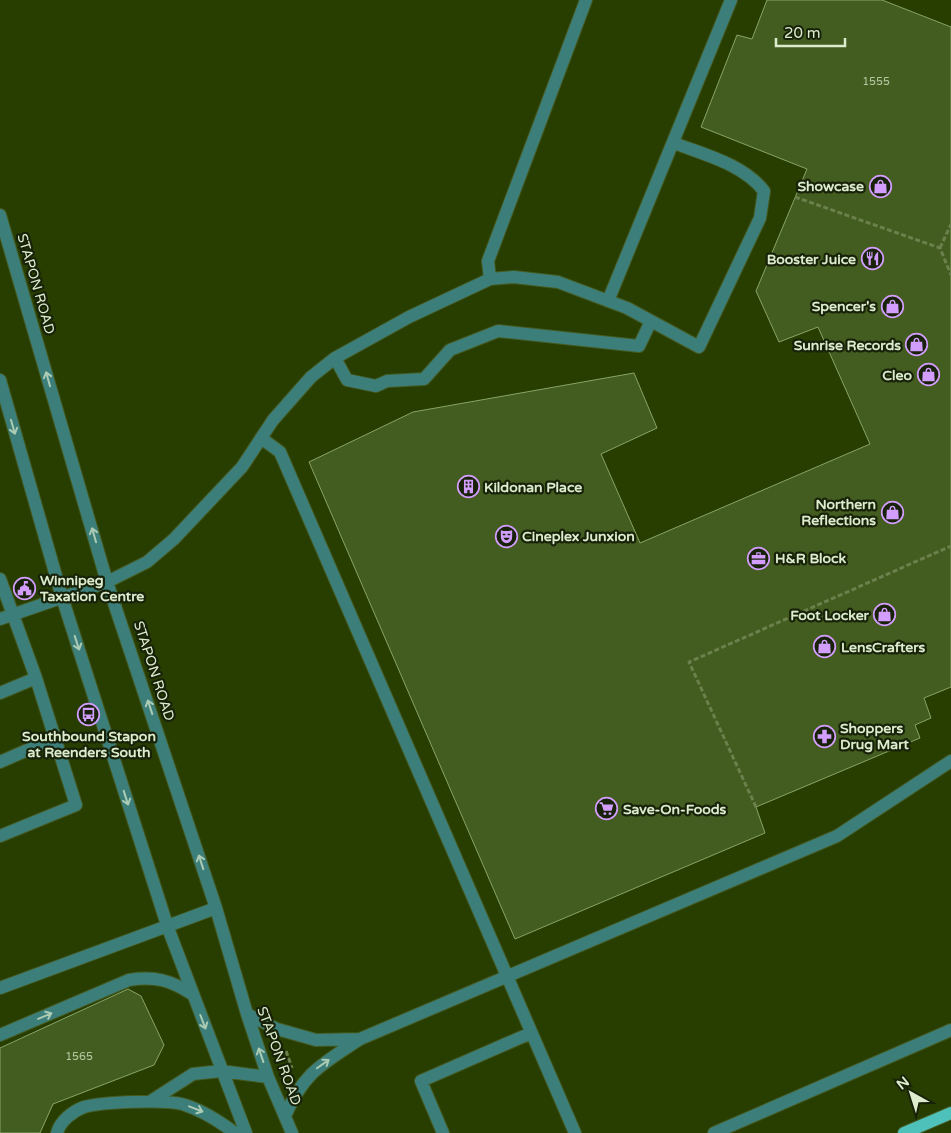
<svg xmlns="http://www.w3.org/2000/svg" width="951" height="1133" viewBox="0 0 951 1133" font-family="'Varela Round',sans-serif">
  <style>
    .building { fill: #435c1f; stroke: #88a468 }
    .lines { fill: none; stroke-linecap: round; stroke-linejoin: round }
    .minor-casing { stroke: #455a21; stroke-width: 14 }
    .major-casing { stroke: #455a21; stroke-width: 14 }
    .path { stroke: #6c804d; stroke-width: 3; stroke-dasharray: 5 2.5; stroke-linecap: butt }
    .minor { stroke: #3c7f7a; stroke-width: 12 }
    .major { stroke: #4ec2ba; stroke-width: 12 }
    .oneway { stroke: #accbb4 }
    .labels { text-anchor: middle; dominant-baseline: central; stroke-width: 4.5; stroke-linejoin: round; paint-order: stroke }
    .number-label { font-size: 11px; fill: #b6c8a2 }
    .poi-label { font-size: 14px; font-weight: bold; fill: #dceccd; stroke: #172209; text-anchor: end }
    .street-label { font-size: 14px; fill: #dceccd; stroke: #172209 }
  </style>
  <rect width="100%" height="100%" fill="#283e00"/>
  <!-- building -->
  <path class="building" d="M 767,0 L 882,0 L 951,27 L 951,687 L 924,698 L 931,718 L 915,725 L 920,738 L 756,807 L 765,833 L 515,939 L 309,462 L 413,412 L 634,373 L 657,428 L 601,454 L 640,543 L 870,444 L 818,327 L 779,342 L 756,291 L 807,169 L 701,127 L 737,35 L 752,39 Z
    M 128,989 L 141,996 L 164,1045 L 154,1065 L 53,1104 L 40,1133 L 0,1133 L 0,1048 Z"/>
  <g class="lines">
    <defs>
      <path id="minor" d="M 0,215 L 107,582 L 216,908 L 247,1014 L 268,1077 L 292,1133
        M 490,279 L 488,261 L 586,0
        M 608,301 L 731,0
        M 335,358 L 347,380 L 376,386 L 387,381 L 424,379 L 450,350 L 498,331 L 639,346 L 651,321
        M 0,380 L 62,597 L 168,928 L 246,1133
        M 261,438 L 280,452 L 575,1133
        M 0,579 L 36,678 L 76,805 L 0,836
        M 0,619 L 107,582 L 147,562 L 174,539 L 242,467 L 273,420 L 311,377 L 335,358 L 409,317 L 490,279 L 514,277 L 558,282 L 627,308 L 699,347 L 760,218 L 764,191 C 743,164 705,155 674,143
        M 0,693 L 36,678
        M 0,762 L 55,738
        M 0,988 L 216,908
        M 247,1014 L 277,1029 L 316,1040 L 360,1039
        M 0,1035 L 129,980 C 155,976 170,980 192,994
        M 151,1101 L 193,1074 L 221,1071 L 268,1077
        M 285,1116 C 304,1072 321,1065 360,1039 L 837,836 L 951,761
        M 57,1133 C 60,1121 73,1111 84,1107 C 101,1102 169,1099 185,1105 C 204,1111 219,1121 235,1133
        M 443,1133 L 421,1081 L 531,1033
        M 714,1133 L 951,1030"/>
      <path id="major" d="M 904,1133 L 951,1113"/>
    </defs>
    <!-- minor casing -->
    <use href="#minor" class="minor-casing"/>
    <!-- major casing -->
    <use href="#major" class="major-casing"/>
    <!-- path -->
    <path class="path" d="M 795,197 L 940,248 L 951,275
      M 940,248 L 951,224
      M 756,807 L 689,662 L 951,546
      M 286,1051 L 292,1068"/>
    <!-- minor -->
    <use href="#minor" class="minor"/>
    <!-- major -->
    <use href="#major" class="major"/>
  </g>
  <!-- one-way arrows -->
  <defs><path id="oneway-shaft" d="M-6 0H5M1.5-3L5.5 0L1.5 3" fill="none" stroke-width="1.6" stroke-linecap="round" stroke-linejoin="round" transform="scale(1.25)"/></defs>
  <g class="oneway">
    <use href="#oneway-shaft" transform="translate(48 379) rotate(-106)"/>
    <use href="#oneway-shaft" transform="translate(13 427) rotate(74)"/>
    <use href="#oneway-shaft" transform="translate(94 535) rotate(-106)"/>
    <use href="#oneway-shaft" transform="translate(77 643) rotate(72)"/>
    <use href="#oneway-shaft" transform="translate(150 707) rotate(-108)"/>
    <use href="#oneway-shaft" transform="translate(126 798) rotate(72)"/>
    <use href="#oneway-shaft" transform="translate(201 862) rotate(-108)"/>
    <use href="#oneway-shaft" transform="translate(45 1016) rotate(-23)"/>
    <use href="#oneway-shaft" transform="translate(203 1022) rotate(69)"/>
    <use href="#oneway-shaft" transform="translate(261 1055) rotate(-109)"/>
    <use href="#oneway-shaft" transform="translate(323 1064) rotate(-35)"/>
    <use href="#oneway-shaft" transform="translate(196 1109) rotate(21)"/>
  </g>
  <!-- icons -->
  <defs>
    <symbol id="shop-ring" viewBox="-11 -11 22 22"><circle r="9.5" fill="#172209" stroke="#d29dfd" stroke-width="1.5"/><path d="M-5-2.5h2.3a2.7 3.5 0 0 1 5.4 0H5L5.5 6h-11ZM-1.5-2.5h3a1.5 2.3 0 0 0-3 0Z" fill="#d29dfd"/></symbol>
    <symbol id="restaurant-ring" viewBox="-11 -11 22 22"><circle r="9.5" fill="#172209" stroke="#d29dfd" stroke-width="1.5"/><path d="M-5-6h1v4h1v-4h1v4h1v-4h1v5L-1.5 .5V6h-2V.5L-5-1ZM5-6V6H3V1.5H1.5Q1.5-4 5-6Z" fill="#d29dfd"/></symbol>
    <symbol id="building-ring" viewBox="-11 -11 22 22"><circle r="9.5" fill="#172209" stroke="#d29dfd" stroke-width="1.5"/><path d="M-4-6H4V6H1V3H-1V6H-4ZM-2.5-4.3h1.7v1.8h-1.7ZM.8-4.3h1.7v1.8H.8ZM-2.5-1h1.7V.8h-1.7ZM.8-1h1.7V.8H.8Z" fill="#d29dfd"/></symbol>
    <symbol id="theatre-ring" viewBox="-11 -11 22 22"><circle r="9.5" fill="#172209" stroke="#d29dfd" stroke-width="1.5"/><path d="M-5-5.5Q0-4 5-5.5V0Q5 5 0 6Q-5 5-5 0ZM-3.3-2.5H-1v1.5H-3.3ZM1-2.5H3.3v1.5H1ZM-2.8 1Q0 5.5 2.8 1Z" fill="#d29dfd"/></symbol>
    <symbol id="office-ring" viewBox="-11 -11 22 22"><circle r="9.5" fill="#172209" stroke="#d29dfd" stroke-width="1.5"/><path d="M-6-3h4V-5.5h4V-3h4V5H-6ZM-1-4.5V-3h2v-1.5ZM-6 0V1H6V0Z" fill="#d29dfd"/></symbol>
    <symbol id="civic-ring" viewBox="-11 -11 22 22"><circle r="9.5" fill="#172209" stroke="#d29dfd" stroke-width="1.5"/><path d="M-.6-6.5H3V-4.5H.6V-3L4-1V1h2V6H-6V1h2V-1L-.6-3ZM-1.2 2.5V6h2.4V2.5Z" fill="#d29dfd"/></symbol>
    <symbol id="bus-ring" viewBox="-11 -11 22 22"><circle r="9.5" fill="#172209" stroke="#d29dfd" stroke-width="1.5"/><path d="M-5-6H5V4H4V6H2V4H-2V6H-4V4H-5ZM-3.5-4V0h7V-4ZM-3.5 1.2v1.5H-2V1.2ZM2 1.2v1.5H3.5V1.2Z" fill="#d29dfd"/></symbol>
    <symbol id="pharmacy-ring" viewBox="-11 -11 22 22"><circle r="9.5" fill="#172209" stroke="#d29dfd" stroke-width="1.5"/><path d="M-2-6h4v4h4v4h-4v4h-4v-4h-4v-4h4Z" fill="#d29dfd"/></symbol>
    <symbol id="supermarket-ring" viewBox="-11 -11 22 22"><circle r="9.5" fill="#172209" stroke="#d29dfd" stroke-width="1.5"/><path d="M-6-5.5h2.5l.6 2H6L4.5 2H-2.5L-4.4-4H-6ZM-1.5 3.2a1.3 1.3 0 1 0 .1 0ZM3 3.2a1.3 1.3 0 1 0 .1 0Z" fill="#d29dfd"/></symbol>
  </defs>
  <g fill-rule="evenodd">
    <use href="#shop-ring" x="868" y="174" width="25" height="25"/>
    <use href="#restaurant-ring" x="860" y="246" width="25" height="25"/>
    <use href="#shop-ring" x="880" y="294" width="25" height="25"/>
    <use href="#shop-ring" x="904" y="332" width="25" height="25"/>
    <use href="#shop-ring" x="916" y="362" width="25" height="25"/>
    <use href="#building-ring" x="456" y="474" width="25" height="25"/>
    <use href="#shop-ring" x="880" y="500" width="25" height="25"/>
    <use href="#theatre-ring" x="494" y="524" width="25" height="25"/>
    <use href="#office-ring" x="746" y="546" width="25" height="25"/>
    <use href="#civic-ring" x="12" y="576" width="25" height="25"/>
    <use href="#shop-ring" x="872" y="602" width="25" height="25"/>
    <use href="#shop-ring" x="812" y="634" width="25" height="25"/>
    <use href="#bus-ring" x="76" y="702" width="25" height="25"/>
    <use href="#pharmacy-ring" x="812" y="724" width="25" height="25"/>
    <use href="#supermarket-ring" x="594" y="796" width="25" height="25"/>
  </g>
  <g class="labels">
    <!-- number labels -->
    <g class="number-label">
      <text x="876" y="81">1555</text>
      <text x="79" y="1056">1565</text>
    </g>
    <!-- poi labels -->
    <g class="poi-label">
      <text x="864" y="186">Showcase</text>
      <text x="856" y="259">Booster Juice</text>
      <text x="876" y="306">Spencer's</text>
      <text x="901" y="345">Sunrise Records</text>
      <text x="912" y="375">Cleo</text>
      <text x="484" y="487" text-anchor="start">Kildonan Place</text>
      <text x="876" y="504">Northern<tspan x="876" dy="16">Reflections</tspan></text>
      <text x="522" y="536" text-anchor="start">Cineplex Junxion</text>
      <text x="775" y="558" text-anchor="start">H&amp;R Block</text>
      <text x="40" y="580" text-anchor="start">Winnipeg<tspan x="40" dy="16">Taxation Centre</tspan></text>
      <text x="869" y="615">Foot Locker</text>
      <text x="841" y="647" text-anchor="start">LensCrafters</text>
      <text x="840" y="728" text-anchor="start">Shoppers<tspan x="840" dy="16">Drug Mart</tspan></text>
      <text x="89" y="736" text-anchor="middle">Southbound Stapon<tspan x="89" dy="16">at Reenders South</tspan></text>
      <text x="623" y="809" text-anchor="start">Save-On-Foods</text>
    </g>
    <!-- street labels -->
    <g class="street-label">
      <text transform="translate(36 284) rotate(74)">STAPON ROAD</text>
      <text transform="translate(154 671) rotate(72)">STAPON ROAD</text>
      <text transform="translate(279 1056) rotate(70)">STAPON ROAD</text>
    </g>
  </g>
  <!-- north arrow -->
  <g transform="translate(911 1093) rotate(321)" stroke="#172209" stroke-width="4" paint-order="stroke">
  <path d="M0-4L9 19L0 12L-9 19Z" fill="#dceccd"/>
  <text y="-8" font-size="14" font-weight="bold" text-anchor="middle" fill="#dceccd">N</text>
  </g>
  <!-- scale -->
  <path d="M776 38v8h69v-8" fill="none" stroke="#dceccd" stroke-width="2.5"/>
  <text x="784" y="38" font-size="15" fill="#dceccd" stroke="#172209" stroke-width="4" paint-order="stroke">20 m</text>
</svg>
